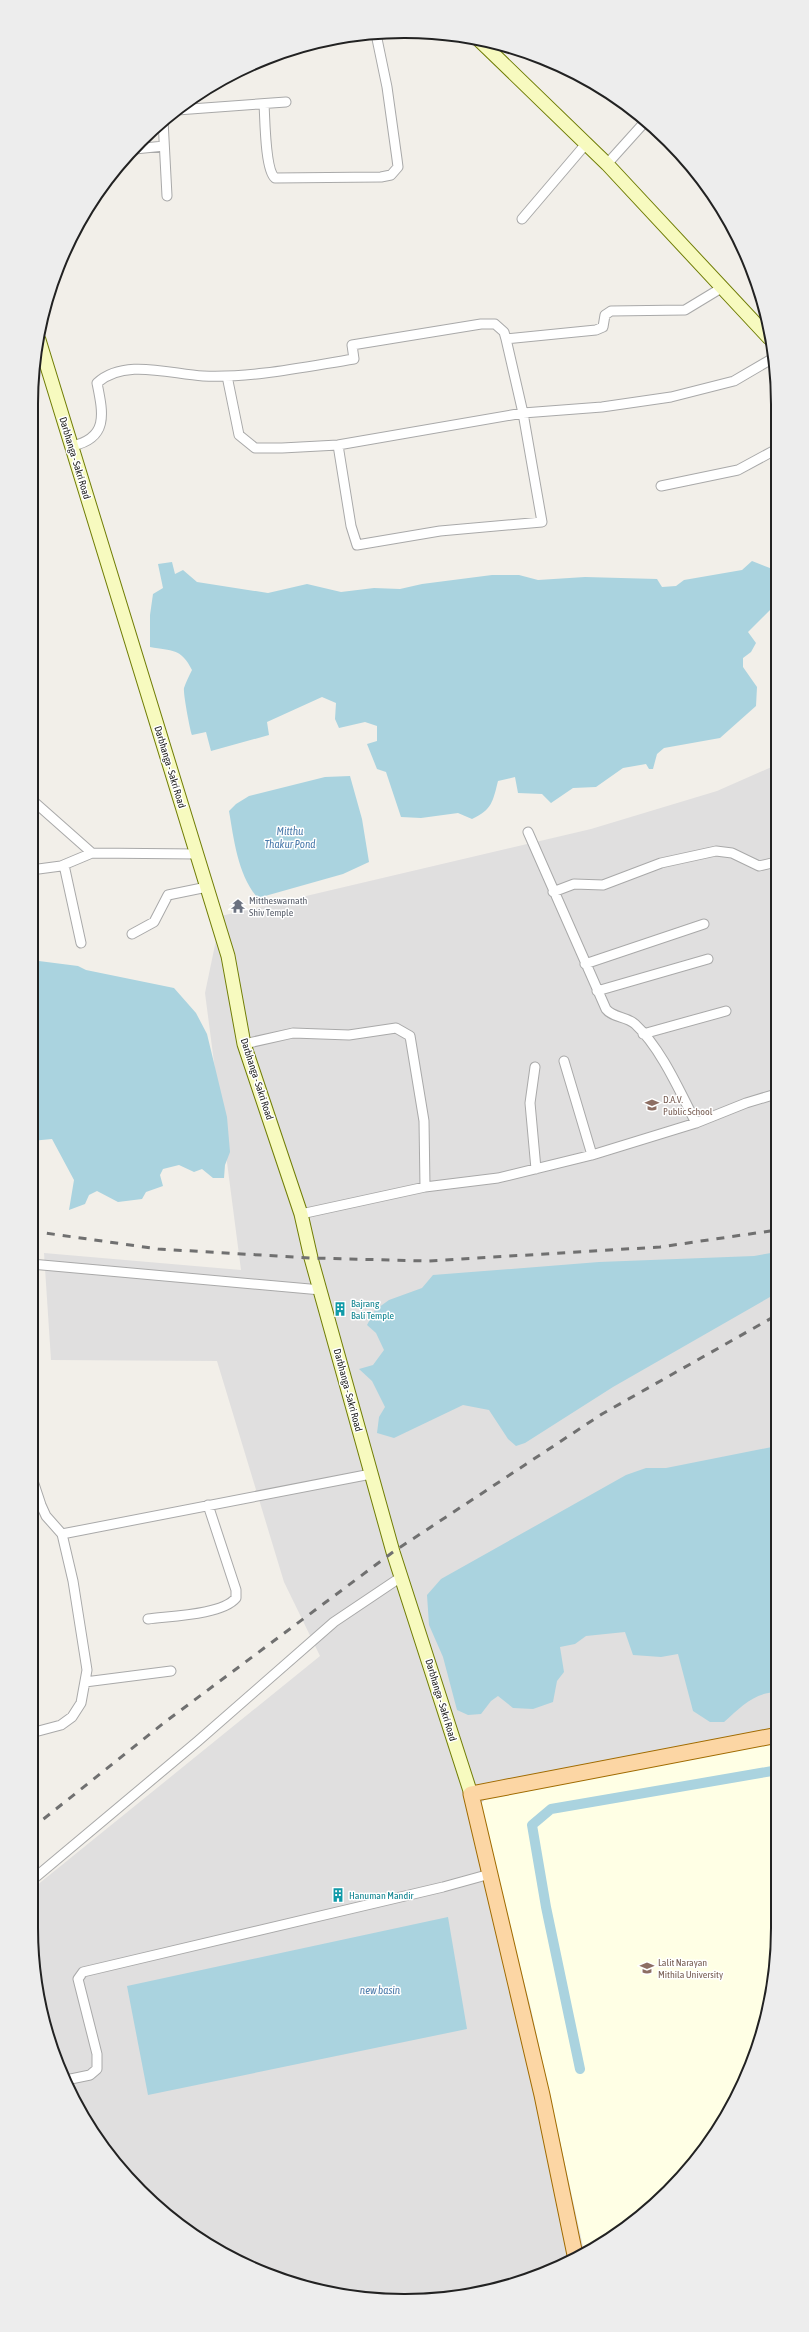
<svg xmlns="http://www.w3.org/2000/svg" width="809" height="2332" viewBox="0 0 809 2332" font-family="'Asap Condensed',sans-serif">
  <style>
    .residential { fill: #e0dfdf }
    .education { fill: #ffffe5 }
    .water { fill: #aad3df }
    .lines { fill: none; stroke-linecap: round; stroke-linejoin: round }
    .canal { stroke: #aad3df; stroke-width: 10 }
    .street-casing { stroke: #a9a9a9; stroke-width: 11 }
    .secondary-casing { stroke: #707d05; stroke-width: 15 }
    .primary-casing { stroke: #a06b00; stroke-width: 17 }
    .street { stroke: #fff; stroke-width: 9 }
    .secondary { stroke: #f7fabf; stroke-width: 13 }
    .primary { stroke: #fcd6a4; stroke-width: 15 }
    .rail { stroke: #707070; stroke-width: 3; stroke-dasharray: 8 8; stroke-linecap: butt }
    .labels { text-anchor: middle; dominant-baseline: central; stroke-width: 3; stroke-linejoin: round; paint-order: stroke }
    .street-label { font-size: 10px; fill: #222; stroke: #fff }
    .worship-label { font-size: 10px; fill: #5b616d; stroke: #fff; text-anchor: start }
    .education-label { font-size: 10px; fill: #785e54; stroke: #fff; text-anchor: start }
    .culture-label { font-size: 10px; fill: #0d838f; stroke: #fff; text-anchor: start }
    .water-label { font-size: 11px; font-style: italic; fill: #4a7aab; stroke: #fff }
    .rim { fill: none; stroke: #222; stroke-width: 2 }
  </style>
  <rect width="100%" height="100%" fill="#f2efe9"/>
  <!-- residential -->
  <path class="residential" d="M 776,765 L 778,1927 L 765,2024 L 715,2135 L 668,2192 L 612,2238 L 501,2288 L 429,2300 L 356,2298 L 239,2262 L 177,2224 L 124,2174 L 59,2070 L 38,2000 L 31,1928 L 31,1890 L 320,1656 L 284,1582 L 217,1361 L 51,1360 L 44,1253 L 241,1270 L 205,993 L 221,916 L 591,829 L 717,791 Z"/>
  <!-- education -->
  <path class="education" d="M 778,1742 L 778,1927 L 765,2024 L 715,2135 L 668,2192 L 612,2238 L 584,2251 L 531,2009 L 479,1805 L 487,1798 Z"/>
  <!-- water -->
  <path class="water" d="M 752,561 L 775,570 L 775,605 L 748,632 L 756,643 L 751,652 L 743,658 L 743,667 L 757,687 L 756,706 L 720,738 L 664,748 L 657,754 L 653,769 L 649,769 L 646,764 L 623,768 L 596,787 L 573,788 L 551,803 L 542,794 L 518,793 L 515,777 L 498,781 C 493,801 492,810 472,819 L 458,813 L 421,818 L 401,817 L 386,772 L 377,769 L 367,744 L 377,741 L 377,726 L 365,722 L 339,728 L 335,719 L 336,703 L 322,697 L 267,722 L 269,735 L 211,751 L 206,732 L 192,735 C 190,730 183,693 184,688 C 186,682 189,676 192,670 C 181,648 172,651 150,647 L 150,615 L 153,594 L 163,588 L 158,564 L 172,562 L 175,574 L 183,570 L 197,582 L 268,593 L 307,584 L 341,592 L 374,588 L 400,589 L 422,584 L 492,575 L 519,575 L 538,580 L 585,577 L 657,579 L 662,587 L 676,586 L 684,580 L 742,570 Z
    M 350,776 L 362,819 L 369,862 L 343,874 L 258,898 C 238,876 234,840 229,811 L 236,804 L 249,796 L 325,777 Z
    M 31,960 L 78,966 L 86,970 L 174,988 L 196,1013 L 207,1034 L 227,1117 L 230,1152 L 225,1165 L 224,1178 L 213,1178 L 202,1169 L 194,1172 L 179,1165 L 163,1169 L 160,1175 L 163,1186 L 146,1192 L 142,1199 L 118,1202 L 97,1191 L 89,1195 L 85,1204 L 69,1210 L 74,1180 L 52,1139 L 31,1141 Z
    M 777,1252 L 777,1293 L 613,1387 L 525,1443 L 516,1446 L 508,1439 L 489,1410 L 463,1405 L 394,1438 L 377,1433 L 379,1417 L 385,1407 L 372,1381 L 359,1369 L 373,1365 L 384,1350 L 376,1333 L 367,1325 L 375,1310 L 389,1300 L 422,1288 L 433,1275 L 599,1262 L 754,1256 Z
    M 777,1446 L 778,1692 C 754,1692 741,1707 724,1722 L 710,1722 L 693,1711 L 678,1654 L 661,1657 L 633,1655 L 625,1632 L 586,1636 L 575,1644 L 560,1647 L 564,1672 L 557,1681 L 553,1702 L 533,1709 L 513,1708 L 498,1696 L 491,1701 L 481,1714 L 468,1715 L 457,1710 L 443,1657 L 429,1625 L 427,1595 L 441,1579 L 626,1475 L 646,1468 L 666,1468 Z
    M 448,1917 L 467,2029 L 148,2095 L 127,1986 Z"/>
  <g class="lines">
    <!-- canal -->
    <path class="canal" d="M 580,2069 L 546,1907 L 532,1825 L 551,1809 L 778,1770"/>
    <defs>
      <path id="street" d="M 264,104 C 265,118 265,170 275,178 L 381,177 L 391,175 L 398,167 L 397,159 L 387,87 L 376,34
        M 177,110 L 286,102
        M 163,120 L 167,196
        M 135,149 L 164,146
        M 607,164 L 643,124
        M 522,219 L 585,145
        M 227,376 L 239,435 L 255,448 L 282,448 L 338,445 L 523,413 L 602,407 L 671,397 L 734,381 L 775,357
        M 338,445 L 351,526 L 357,545 L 440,531 L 542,522 L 523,413 L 506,339
        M 72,446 C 109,438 103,413 97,383 C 124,358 170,374 203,376 C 254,378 304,367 354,359 L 352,345 L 481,324 L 495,324 L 504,332 L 506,339 L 596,330 L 603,327 L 605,315 L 611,311 L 685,310 L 723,287
        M 661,486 L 738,470 L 775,450
        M 31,799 L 92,853 L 197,854
        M 528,832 L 606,1009 C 613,1018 626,1016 635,1024 C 661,1048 680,1092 696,1123
        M 64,865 L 81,943
        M 31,870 L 61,866 L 92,853
        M 553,892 L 574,884 L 603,885 L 661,863 L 716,851 L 732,853 L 759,866 L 776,862
        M 132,934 L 154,922 L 168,895 L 207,887
        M 585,964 L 704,924
        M 597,991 L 708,959
        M 643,1034 L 726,1011
        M 244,1044 L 293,1033 L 349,1035 L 396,1028 L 410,1036 L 424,1121 L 425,1187
        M 564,1061 L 592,1155
        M 535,1067 L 530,1103 L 536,1169
        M 301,1214 L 425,1187 L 498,1178 L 592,1155 L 696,1123 L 746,1103 L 776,1094
        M 31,1264 L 321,1290
        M 776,1442 L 777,1442
        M 31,1465 L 33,1481 L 41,1505 L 46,1516 L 62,1534 L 73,1581 L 87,1670 L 81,1703 L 72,1717 L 61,1725 L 31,1733
        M 62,1534 L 371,1474
        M 148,1619 C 169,1616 222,1615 236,1598 L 236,1590 L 208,1505
        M 85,1682 L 171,1671
        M 31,1881 L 198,1741 L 334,1622 L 401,1577
        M 66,2080 L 90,2075 L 97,2069 L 97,2054 L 78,1979 L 83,1972 L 443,1887 L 490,1874"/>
      <path id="secondary" d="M 479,40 L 607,164 L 769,338
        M 39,340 L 228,956 L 244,1044 L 301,1214 L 311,1258 L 393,1552 L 471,1794"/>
      <path id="primary" d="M 575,2255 L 542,2095 L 471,1794 L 778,1735"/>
    </defs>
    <!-- street casing -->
    <use href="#street" class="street-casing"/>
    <!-- secondary casing -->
    <use href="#secondary" class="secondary-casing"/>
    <!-- primary casing -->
    <use href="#primary" class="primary-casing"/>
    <!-- street -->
    <use href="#street" class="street"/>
    <!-- secondary -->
    <use href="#secondary" class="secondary"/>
    <!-- primary -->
    <use href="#primary" class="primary"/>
    <!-- rail -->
    <path class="rail" d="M 31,1231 L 158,1249 L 311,1258 L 428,1261 L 660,1247 L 777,1230
      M 31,1829 L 165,1722 L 393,1552 L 602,1414 L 777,1315"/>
  </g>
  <!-- icons -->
  <defs>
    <symbol id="temple-bare" viewBox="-9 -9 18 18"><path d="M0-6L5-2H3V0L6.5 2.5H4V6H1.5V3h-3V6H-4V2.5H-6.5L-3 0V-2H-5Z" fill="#6b7280" stroke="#fff" stroke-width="2.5" paint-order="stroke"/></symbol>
    <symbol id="school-bare" viewBox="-9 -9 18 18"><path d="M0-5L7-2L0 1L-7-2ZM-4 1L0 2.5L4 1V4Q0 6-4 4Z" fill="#8d6e63" stroke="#fff" stroke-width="2.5" paint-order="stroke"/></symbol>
    <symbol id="building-bare" viewBox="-9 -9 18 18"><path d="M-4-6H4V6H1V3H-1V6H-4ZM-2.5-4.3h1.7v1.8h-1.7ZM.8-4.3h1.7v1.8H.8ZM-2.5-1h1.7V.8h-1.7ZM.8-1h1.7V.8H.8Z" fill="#0f9aa8" stroke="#fff" stroke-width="2.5" paint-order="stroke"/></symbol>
    <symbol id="university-bare" viewBox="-9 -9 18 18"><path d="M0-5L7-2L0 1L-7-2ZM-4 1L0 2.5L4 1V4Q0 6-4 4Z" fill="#8d6e63" stroke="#fff" stroke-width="2.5" paint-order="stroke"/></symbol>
  </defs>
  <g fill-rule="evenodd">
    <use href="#temple-bare" x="228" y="896" width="20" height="20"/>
    <use href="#school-bare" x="642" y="1095" width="20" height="20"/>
    <use href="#building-bare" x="330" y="1299" width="20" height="20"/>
    <use href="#building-bare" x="328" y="1885" width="20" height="20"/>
    <use href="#university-bare" x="637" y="1958" width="20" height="20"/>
  </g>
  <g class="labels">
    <!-- street labels -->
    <g class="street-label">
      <text transform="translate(75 458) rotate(73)">Darbhanga - Sakri Road</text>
      <text transform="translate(170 767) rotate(73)">Darbhanga - Sakri Road</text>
      <text transform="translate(257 1079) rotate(72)">Darbhanga - Sakri Road</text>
      <text transform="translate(348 1390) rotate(75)">Darbhanga - Sakri Road</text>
      <text transform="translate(441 1700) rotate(73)">Darbhanga - Sakri Road</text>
    </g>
    <!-- worship labels -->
    <g class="worship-label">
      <text x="249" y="900">Mittheswarnath<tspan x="249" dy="12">Shiv Temple</tspan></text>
    </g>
    <!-- education labels -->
    <g class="education-label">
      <text x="663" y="1099">D.A.V.<tspan x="663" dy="12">Public School</tspan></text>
      <text x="658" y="1962">Lalit Narayan<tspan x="658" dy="12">Mithila University</tspan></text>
    </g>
    <!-- culture labels -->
    <g class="culture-label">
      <text x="351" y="1303">Bajrang<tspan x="351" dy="12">Bali Temple</tspan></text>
      <text x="349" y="1895">Hanuman Mandir</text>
    </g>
    <!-- water labels -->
    <g class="water-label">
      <text x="290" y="831">Mitthu<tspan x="290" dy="13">Thakur Pond</tspan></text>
      <text x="380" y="1990">new basin</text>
    </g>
  </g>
  <!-- crop -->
  <path d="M0 0H809V2332H0ZM404 38H405A366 366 0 0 1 771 404V1928A366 366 0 0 1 405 2294H404A366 366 0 0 1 38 1928V404A366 366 0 0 1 404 38Z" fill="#ededed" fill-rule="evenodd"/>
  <path class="rim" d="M404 38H405A366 366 0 0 1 771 404V1928A366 366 0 0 1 405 2294H404A366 366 0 0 1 38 1928V404A366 366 0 0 1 404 38Z"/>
</svg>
